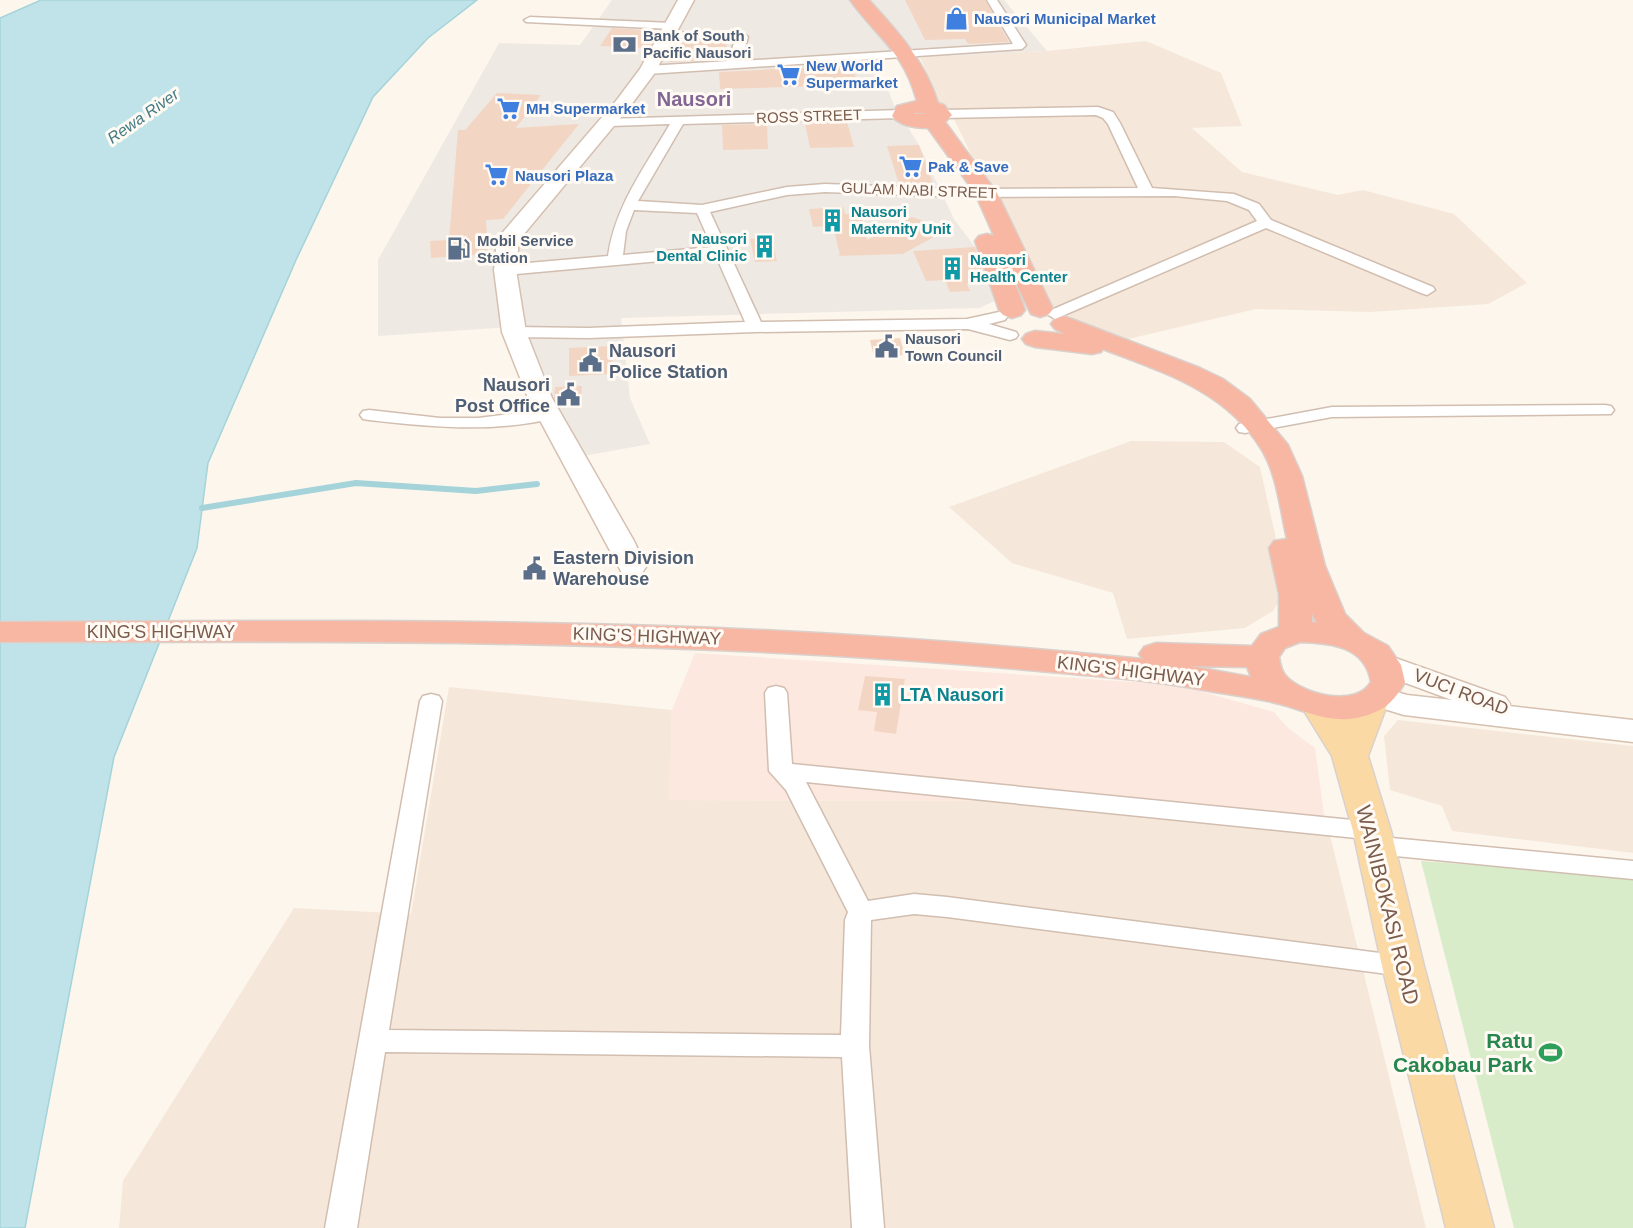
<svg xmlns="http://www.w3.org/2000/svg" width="1633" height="1228" viewBox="0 0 1633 1228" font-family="Helvetica,sans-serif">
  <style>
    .residential { fill: #f5e8da }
    .commercial { fill: #fde8e0 }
    .industrial { fill: #efe9e4 }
    .green { fill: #d8ecc9 }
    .water { fill: #bfe3e8; stroke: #a5d3da; stroke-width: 1.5 }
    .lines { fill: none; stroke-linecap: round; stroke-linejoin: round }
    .stream { stroke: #a5d3da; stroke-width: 6 }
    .building { fill: #f3d5c3 }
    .street-casing { stroke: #d1beb0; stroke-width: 3 }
    .secondary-casing { stroke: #d6c0b0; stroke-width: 3 }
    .primary-casing { stroke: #dad1cd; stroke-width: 3 }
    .highway-casing { stroke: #dad1cd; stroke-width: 3 }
    .street { fill: #fff; fill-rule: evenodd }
    .secondary { fill: #fff; fill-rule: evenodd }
    .primary { fill: #fbd9a5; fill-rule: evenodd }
    .highway { fill: #f7b7a3; fill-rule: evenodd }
    .labels { text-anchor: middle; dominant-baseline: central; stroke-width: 6; stroke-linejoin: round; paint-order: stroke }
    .far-shop-label { font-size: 15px; font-weight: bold; fill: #366cbe; stroke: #fffaf3; text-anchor: start }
    .far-service-label { font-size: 15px; font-weight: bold; fill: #4e5e75; stroke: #fffaf3; text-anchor: start }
    .far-street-label { font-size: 15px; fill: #7a5c4d; stroke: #fffaf3 }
    .far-culture-label { font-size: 15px; font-weight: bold; fill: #0d838f; stroke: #fffaf3; text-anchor: start }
    .far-water-label { font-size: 16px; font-style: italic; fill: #437c86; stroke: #fffaf3 }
    .service-label { font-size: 18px; font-weight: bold; fill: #4e5e75; stroke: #fffaf3; text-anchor: start }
    .street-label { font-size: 18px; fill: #7a5c4d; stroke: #fffaf3 }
    .culture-label { font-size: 18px; font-weight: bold; fill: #0d838f; stroke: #fffaf3; text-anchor: start }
    .far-district-label { font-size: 20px; font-weight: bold; fill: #846695; stroke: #fffaf3 }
    .near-street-label { font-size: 21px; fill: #7a5c4d; stroke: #fffaf3 }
    .near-leisure-label { font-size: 21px; font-weight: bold; fill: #27864d; stroke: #fffaf3; text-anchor: end }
  </style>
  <rect width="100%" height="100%" fill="#fdf6ec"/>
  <!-- residential -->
  <path class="residential" d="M 1146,41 L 1221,73 L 1242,126 L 1192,128 L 1242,172 L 1338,195 L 1363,190 L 1454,214 L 1527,283 L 1488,304 L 1370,312 L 1256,309 L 1124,340 L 1086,325 L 1040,299 L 955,121 L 941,107 L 920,57 L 1047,51 Z
    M 1131,441 L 1224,442 L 1260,467 L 1287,588 L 1273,611 L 1245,628 L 1127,639 L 1113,593 L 1012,563 L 949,507 Z
    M 449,687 L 672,710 L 670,800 L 987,801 L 1163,814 L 1329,831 L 1426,1228 L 119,1228 L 123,1181 L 294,908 L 411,914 Z
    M 1398,720 L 1633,746 L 1633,853 L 1452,831 L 1442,806 L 1390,790 L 1384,736 Z"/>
  <!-- commercial -->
  <path class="commercial" d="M 695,653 L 1179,685 L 1274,712 L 1288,728 L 1315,748 L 1324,814 L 1329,831 L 1163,814 L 987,801 L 669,800 L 672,710 Z"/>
  <!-- industrial -->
  <path class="industrial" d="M 612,0 L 1004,0 L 1047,51 L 870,60 L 887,87 L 894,105 L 919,145 L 954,219 L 975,247 L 1000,298 L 980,308 L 621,318 L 630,398 L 650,444 L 578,457 L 549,408 L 526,326 L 378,336 L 378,260 L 499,43 L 580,45 Z"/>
  <!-- green -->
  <path class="green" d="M 1421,861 L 1633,877 L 1633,1228 L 1514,1228 Z"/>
  <!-- water -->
  <path class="water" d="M 41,0 L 477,0 L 428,38 L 373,97 L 296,260 L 208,463 L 197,548 L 114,757 L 25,1228 L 0,1228 L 0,18 Z"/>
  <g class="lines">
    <!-- stream -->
    <path class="stream" d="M 202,508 L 356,483 L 476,491 L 537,484"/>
  </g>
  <!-- building -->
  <path class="building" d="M 905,0 L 985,0 L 1009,42 L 968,44 L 965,39 L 925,40 Z
    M 612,28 L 659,31 L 649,48 L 600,46 Z
    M 682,40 L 727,42 L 725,59 L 669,62 Z
    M 852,65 L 858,85 L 720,89 L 719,72 Z
    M 497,93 L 541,95 L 516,128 L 579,124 L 503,219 L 486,220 L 488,254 L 431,258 L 430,241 L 449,240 L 458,130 L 465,130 Z
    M 847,122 L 854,147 L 810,148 L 805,123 Z
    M 767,124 L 768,149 L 723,150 L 722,125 Z
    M 919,145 L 934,186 L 899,184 L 887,146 Z
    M 843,207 L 845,214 L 861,213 L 867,240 L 912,217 L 948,229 L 903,254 L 837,256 L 840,255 L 833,226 L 813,227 L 809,209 Z
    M 767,238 L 768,241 L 772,240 L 777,261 L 755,262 L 750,239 Z
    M 975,247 L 987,283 L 967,284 L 970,291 L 950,292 L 945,280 L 926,281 L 913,251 Z
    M 900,338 L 905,355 L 874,357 L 870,340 Z
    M 612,346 L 613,374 L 569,376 L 569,348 Z
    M 582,386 L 581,404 L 558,404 L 554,398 L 555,387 Z
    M 865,676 L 905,679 L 896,734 L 874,731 L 877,712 L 858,710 Z"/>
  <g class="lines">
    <defs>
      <path id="street" d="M 987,0 L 997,0 L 1026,45 L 1022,49 L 648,74 L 642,70 L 648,66 L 728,61 L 735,40 L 664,37 L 662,35 L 668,32 L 746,35 L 748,37 L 741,61 L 1013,44 Z
        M 530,17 L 672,23 L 678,26 L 672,29 L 526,22 L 524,20 Z
        M 1098,107 L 1113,112 L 1120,123 L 1152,188 L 1234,194 L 1259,204 L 1271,220 L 1433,287 L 1435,290 L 1427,295 L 1421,293 L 1266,228 L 1055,319 L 1047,314 L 1049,311 L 1257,221 L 1249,210 L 1227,201 L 1174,196 L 964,197 L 825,192 L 787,195 L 710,212 L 761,322 L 967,319 L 999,312 L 1005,314 L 1007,317 L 1005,320 L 989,324 L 1016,332 L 1018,335 L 1016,338 L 1010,340 L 968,329 L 755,332 L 588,338 L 514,337 L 506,332 L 514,327 L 588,328 L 745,322 L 716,256 L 505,275 L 497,270 L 505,265 L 608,256 C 615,206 645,167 670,124 L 610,126 L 605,125 L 604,122 L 605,119 L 901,110 L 907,114 L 901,118 L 683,124 L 638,201 L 702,205 L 787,187 L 825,184 L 964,189 L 1138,188 L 1108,124 L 1103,118 L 1096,115 L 942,118 L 936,114 L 942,110 ZM 634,210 L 697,213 L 712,247 L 623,255 L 626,231 Z
        M 1605,405 L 1611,406 L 1614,410 L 1611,414 L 1332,417 L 1245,433 L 1239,432 L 1236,428 L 1239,424 L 1245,423 L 1332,407 Z
        M 549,409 L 555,410 L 558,414 L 555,418 C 493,433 431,427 369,420 L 363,419 L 360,415 L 363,411 L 369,410 L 440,418 L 478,418 Z
        M 776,686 L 784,688 L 787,693 L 792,764 L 1372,822 L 1381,825 L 1384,831 L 1381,837 L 1633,861 L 1633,879 L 1375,854 L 1366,851 L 1363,845 L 1366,839 L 806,782 L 868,901 L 914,894 L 947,897 L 1403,956 L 1412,959 L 1416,966 L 1412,973 L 1403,976 L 947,917 L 914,914 L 871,920 L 869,1046 L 884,1228 L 852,1228 L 842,1057 L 385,1052 L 357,1228 L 325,1228 L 420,701 L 423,696 L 431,694 L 439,696 L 442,701 L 389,1030 L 841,1035 L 845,920 L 848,912 L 786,790 L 769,771 L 765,693 L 768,688 Z"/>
      <path id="secondary" d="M 678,0 L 694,0 L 654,74 L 628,109 L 519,240 L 516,270 L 526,332 L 552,398 L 634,541 L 646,567 L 642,573 L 632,576 L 622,573 L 528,398 L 502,332 L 494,270 L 497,239 L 616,101 L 640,69 Z
        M 1384,654 L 1505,697 L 1510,704 L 1509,706 L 1633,720 L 1633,742 L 1404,715 L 1368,704 L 1363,697 L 1368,690 L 1379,687 L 1407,695 L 1452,700 L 1373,671 L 1368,664 L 1373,657 Z"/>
      <path id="primary" d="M 1370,691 L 1382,694 L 1388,702 L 1368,756 L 1391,831 L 1424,966 L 1494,1228 L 1446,1228 L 1382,966 L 1353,831 L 1332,756 L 1301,706 L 1306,698 L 1319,695 L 1332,698 L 1346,720 L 1358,694 Z"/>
      <path id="highway" d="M 850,0 L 869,0 C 898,32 925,61 938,103 L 944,105 L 952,115 L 945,122 L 997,193 L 1053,309 L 1049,314 L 1040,317 L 1031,314 L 1009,268 L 1025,310 L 1021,315 L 1012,318 L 1003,315 L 999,310 L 975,241 L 979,236 L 987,234 L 994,236 L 975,193 L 928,128 C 916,128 900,126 892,116 L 897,106 L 917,101 C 903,50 878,39 850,0 ZM 916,113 L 930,114 L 913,114 Z
        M 1064,316 L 1200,368 L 1223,379 L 1250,399 L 1288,445 L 1302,476 L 1325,566 L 1345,614 L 1364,633 L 1388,646 L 1401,665 L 1405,682 C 1393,704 1381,713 1356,718 C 1329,723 1305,711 1280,704 C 1257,698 1232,695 1209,691 C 1146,679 1081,675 1017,669 C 679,639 339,641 0,642 L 0,622 C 220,621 441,619 661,626 C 822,631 982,643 1143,659 L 1139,654 L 1144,647 L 1156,643 L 1252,646 L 1261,634 L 1279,627 L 1279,594 L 1269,548 L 1274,541 L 1287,539 C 1280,509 1277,473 1260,447 C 1224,390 1162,372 1103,349 L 1101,352 L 1092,354 L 1035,347 L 1026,344 L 1022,339 L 1026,334 L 1035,331 L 1065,334 L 1055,329 L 1051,324 L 1055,319 ZM 1312,614 L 1317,623 L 1312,622 ZM 1300,642 C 1331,643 1365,646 1371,682 C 1356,708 1302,695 1285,675 C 1281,670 1280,663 1279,657 L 1285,648 ZM 1190,666 L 1247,667 L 1251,677 Z"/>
    </defs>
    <!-- street casing -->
    <use href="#street" class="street-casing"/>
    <!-- secondary casing -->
    <use href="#secondary" class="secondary-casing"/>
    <!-- primary casing -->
    <use href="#primary" class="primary-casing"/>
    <!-- highway casing -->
    <use href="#highway" class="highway-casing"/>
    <!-- street -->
    <use href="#street" class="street"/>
    <!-- secondary -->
    <use href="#secondary" class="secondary"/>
    <!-- primary -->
    <use href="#primary" class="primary"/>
    <!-- highway -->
    <use href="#highway" class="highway"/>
  </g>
  <!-- icons -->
  <defs>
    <symbol id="shop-bare" viewBox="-9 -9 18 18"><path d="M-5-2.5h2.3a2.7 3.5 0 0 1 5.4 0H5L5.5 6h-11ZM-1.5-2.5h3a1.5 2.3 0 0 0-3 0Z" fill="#3f7fe0" stroke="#fffaf3" stroke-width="2.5" paint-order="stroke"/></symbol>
    <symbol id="bank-bare" viewBox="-9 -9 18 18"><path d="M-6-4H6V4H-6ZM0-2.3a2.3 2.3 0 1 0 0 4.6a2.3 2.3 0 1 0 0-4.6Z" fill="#5c6f8a" stroke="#fffaf3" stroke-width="2.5" paint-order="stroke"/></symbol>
    <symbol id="supermarket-bare" viewBox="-9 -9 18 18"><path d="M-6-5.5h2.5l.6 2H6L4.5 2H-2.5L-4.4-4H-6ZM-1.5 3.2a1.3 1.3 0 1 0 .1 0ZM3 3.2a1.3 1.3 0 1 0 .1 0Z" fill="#3f7fe0" stroke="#fffaf3" stroke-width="2.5" paint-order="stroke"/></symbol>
    <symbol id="building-bare" viewBox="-9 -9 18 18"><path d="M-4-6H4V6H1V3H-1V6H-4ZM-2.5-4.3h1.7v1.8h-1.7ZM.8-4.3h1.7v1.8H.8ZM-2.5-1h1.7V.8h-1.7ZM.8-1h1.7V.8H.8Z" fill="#0f9aa8" stroke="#fffaf3" stroke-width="2.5" paint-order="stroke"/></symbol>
    <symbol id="fuel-bare" viewBox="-9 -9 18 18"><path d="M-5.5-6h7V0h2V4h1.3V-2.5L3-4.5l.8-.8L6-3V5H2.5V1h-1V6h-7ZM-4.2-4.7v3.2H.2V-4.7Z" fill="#5c6f8a" stroke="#fffaf3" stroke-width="2.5" paint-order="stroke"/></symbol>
    <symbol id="civic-bare" viewBox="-9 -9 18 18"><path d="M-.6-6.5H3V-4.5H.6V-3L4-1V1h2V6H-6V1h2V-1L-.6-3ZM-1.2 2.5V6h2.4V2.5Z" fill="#5c6f8a" stroke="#fffaf3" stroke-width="2.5" paint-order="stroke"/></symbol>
    <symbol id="stadium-bare" viewBox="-9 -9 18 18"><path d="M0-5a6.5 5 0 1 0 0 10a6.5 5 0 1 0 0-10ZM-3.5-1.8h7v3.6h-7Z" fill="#2e9e5b" stroke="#fffaf3" stroke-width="2.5" paint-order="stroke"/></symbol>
  </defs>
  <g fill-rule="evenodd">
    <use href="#shop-bare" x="940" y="2" width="33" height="33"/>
    <use href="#bank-bare" x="608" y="28" width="33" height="33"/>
    <use href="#supermarket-bare" x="772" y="58" width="33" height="33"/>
    <use href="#supermarket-bare" x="492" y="92" width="33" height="33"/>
    <use href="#supermarket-bare" x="894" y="150" width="33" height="33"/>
    <use href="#supermarket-bare" x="480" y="158" width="33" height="33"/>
    <use href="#building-bare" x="816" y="204" width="33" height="33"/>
    <use href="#building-bare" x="748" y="230" width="33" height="33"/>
    <use href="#fuel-bare" x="442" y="232" width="33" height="33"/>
    <use href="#building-bare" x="936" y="252" width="33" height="33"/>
    <use href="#civic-bare" x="870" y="330" width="33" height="33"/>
    <use href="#civic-bare" x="574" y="344" width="33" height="33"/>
    <use href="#civic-bare" x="552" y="378" width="33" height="33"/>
    <use href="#civic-bare" x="518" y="552" width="33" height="33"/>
    <use href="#building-bare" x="866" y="678" width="33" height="33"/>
    <use href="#stadium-bare" x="1534" y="1036" width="33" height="33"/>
  </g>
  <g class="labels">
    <!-- far-shop labels -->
    <g class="far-shop-label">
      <text x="974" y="18">Nausori Municipal Market</text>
      <text x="806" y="65">New World<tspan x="806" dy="17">Supermarket</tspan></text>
      <text x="526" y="108">MH Supermarket</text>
      <text x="928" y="166">Pak &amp; Save</text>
      <text x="515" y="175">Nausori Plaza</text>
    </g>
    <!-- far-service labels -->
    <g class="far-service-label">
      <text x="643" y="35">Bank of South<tspan x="643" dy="17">Pacific Nausori</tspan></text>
      <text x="477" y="240">Mobil Service<tspan x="477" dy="17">Station</tspan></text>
      <text x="905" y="338">Nausori<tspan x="905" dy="17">Town Council</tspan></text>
    </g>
    <!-- far-street labels -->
    <g class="far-street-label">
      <text transform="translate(809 116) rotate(-2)">ROSS STREET</text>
      <text transform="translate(919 190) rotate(2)">GULAM NABI STREET</text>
    </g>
    <!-- far-culture labels -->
    <g class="far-culture-label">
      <text x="851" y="211">Nausori<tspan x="851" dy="17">Maternity Unit</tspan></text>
      <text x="747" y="238" text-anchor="end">Nausori<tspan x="747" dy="17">Dental Clinic</tspan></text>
      <text x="970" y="259">Nausori<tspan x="970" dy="17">Health Center</tspan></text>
    </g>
    <!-- far-water labels -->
    <g class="far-water-label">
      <text transform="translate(143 116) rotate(-35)">Rewa River</text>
    </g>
    <!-- service labels -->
    <g class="service-label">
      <text x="609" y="351">Nausori<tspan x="609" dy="21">Police Station</tspan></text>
      <text x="550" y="385" text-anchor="end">Nausori<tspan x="550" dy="21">Post Office</tspan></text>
      <text x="553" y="558">Eastern Division<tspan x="553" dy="21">Warehouse</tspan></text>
    </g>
    <!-- street labels -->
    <g class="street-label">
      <text x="161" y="632">KING'S HIGHWAY</text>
      <text transform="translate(647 636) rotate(2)">KING'S HIGHWAY</text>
      <text transform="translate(1131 671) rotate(7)">KING'S HIGHWAY</text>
      <text transform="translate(1461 692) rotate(21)">VUCI ROAD</text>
    </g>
    <!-- culture labels -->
    <g class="culture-label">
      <text x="900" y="695">LTA Nausori</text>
    </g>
    <!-- far-district labels -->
    <g class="far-district-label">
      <text x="694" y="99">Nausori</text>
    </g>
    <!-- near-street labels -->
    <g class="near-street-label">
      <text transform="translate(1388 905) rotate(76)">WAINIBOKASI ROAD</text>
    </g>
    <!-- near-leisure labels -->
    <g class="near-leisure-label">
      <text x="1533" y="1040">Ratu<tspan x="1533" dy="24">Cakobau Park</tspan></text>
    </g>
  </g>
</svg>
